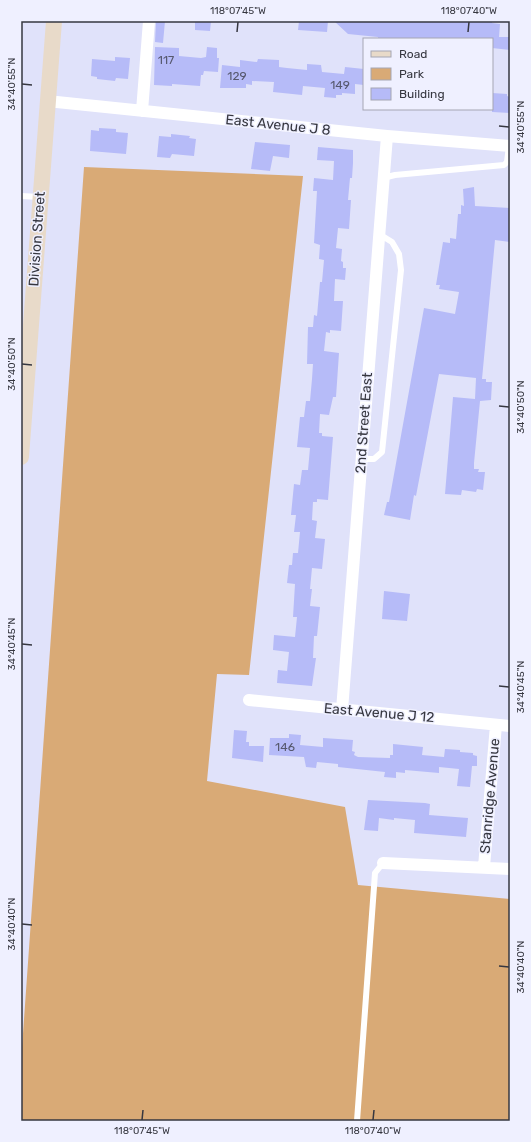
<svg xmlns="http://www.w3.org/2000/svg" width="531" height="1142" viewBox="0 0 531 1142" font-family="Rubik,sans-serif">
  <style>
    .green { fill: #d9aa76 }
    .building { fill: #b6bbf8 }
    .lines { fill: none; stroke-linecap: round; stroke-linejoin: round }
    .lane { stroke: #fff; stroke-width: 6 }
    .street { stroke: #fff; stroke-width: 12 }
    .secondary { stroke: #e8dac9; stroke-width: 16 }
    .ticks { fill: none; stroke: #363740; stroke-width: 1.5 }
    .labels { text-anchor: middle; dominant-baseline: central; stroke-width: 3; stroke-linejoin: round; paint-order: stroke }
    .number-label { font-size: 12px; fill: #56586e }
    .street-label { font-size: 14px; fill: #363740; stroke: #eff0ff }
    .neatline { fill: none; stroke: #363740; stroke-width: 1.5 }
    .ticks-label { font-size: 10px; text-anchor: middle; fill: #363740 }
  </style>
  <rect width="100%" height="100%" fill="#e0e2fa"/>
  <!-- green -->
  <path class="green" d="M 84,167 L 303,176 L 249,675 L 217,674 L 207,781 L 345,807 L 358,885 L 510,899 L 510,1121 L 21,1121 L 21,1062 Z"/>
  <!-- building -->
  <path class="building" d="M 156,21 L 165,21 L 163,43 L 155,42 Z
    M 195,21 L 211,21 L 210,31 L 195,30 Z
    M 299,21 L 328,21 L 327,32 L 298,30 Z
    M 334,21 L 492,21 L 492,23 L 500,24 L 499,37 L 510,37 L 510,50 L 492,48 L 492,39 L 378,39 L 378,37 L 348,34 Z
    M 155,47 L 179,48 L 179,56 L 201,58 L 206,57 L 207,47 L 217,48 L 217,58 L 219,58 L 218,72 L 204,71 L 203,75 L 201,75 L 200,86 L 172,84 L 172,86 L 154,85 Z
    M 115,57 L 130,58 L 128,79 L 116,78 L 115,81 L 97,79 L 97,77 L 91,76 L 92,59 L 115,61 Z
    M 258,59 L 279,60 L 279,67 L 287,68 L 307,70 L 307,64 L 321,65 L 322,72 L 344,74 L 345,67 L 364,69 L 364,85 L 355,84 L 355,94 L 342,93 L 342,95 L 336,95 L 336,98 L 324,97 L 325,88 L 303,86 L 302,95 L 273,92 L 274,82 L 252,81 L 252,85 L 246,84 L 246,88 L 220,88 L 222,65 L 240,67 L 240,60 L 257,62 Z
    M 492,93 L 507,94 L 507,96 L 510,97 L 510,113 L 492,112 Z
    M 99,128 L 116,129 L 116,132 L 128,133 L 126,154 L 90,151 L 91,130 L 99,131 Z
    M 171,134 L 190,136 L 189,138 L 196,139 L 194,156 L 172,154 L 170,158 L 157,157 L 159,136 L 171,137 Z
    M 255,142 L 290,145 L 289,158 L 273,156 L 270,171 L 251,169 Z
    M 318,147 L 353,150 L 353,163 L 352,178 L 350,178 L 348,200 L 351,200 L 349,229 L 338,228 L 336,248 L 342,249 L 341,261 L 343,262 L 343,268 L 346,268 L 345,280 L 335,279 L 334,301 L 343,301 L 341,331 L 330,330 L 330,333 L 326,332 L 324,351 L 339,353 L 336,397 L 333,397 L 329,415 L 320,414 L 319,433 L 322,433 L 322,436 L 333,437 L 328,500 L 317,499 L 317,502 L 313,502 L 312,520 L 317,521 L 315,538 L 325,539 L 322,569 L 312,568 L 310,589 L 312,589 L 310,606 L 320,607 L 317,636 L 314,636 L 313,658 L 316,658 L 312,686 L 277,683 L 278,670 L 287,671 L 289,652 L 273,650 L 274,635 L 295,637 L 297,617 L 293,617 L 295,584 L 287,583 L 289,565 L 292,565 L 293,553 L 298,553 L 300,532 L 294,532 L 296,515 L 291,515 L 294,484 L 300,485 L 302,470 L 308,470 L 310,448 L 297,447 L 300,417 L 304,417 L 306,401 L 310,401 L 312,379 L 313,364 L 307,364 L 308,327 L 313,327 L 314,315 L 317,316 L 320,282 L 322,282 L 324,260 L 319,259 L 320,245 L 314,243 L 317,191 L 313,191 L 314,178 L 333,180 L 334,161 L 317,160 Z
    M 474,187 L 475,206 L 510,208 L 510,242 L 495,240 L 482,379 L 486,379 L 486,382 L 492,382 L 491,400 L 480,401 L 474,463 L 474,469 L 479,469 L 478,472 L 485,472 L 483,490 L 477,489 L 476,492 L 462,490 L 461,495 L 445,494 L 453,397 L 475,399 L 476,378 L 439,374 L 416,496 L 414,495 L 410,520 L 384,515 L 387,502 L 389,502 L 424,308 L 455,314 L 459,292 L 439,289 L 440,285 L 436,285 L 443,242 L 450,243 L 450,238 L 456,239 L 458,214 L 461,214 L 461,205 L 464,206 L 463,189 Z
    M 384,591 L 410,594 L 407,621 L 382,619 Z
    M 234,730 L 247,731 L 246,742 L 249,742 L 249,746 L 264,746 L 263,762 L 232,758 Z
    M 289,734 L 301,735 L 300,745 L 323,747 L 323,738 L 353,740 L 352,751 L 355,752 L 354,755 L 358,757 L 390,758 L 390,755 L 393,755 L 393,744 L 423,747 L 422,755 L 444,757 L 445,749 L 460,750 L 460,752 L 473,753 L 473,755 L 477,756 L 477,766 L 472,766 L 470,787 L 457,786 L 459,769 L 439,767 L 439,773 L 405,770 L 405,773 L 396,772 L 396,778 L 384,777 L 385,772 L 338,767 L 338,764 L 317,762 L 316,768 L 306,767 L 304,757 L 269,755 L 270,738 L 289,738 Z
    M 368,800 L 425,803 L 430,804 L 429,815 L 468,818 L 466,837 L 414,833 L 415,820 L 394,818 L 394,820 L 379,818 L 378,831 L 364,830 Z"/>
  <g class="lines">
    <!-- lane -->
    <path class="lane" d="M 383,178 L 395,175 L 504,165 L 507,162 L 509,146
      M 21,196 L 40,197
      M 361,459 L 374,459 L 382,452 L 401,270 L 399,254 L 392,242 L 379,234
      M 357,1121 L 375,873 L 383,863"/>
    <!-- street -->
    <path class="street" d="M 47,101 L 387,136 L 510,146
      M 142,111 L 149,21
      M 249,700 L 510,726
      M 342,710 L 387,136
      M 383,863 L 510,869
      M 484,867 L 496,725"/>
    <!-- secondary -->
    <path class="secondary" d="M 21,457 L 54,21"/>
  </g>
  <!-- ticks -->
  <path class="ticks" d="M 237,32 L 238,22M 468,32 L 469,22M 22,84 L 32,85M 499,126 L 509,127M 22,364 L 32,365M 499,406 L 509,407M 22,644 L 32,645M 499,686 L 509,687M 22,924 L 32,925M 499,966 L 509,967M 142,1120 L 143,1110M 373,1120 L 374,1110"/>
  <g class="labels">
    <!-- number labels -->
    <g class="number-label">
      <text x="166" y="60">117</text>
      <text x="237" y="76">129</text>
      <text x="340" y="85">149</text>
      <text x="285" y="747">146</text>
    </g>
    <!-- street labels -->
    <g class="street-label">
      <text transform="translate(278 125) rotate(6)">East Avenue J 8</text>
      <text transform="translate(37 239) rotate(-86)">Division Street</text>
      <text transform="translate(364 423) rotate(-86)">2nd Street East</text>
      <text transform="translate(379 713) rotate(5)">East Avenue J 12</text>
      <text transform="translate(490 796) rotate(-85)">Stanridge Avenue</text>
    </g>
  </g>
  <!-- border -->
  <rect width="531" height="1142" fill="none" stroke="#eff0ff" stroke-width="44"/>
  <!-- legend -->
  <rect x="363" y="38" width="130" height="72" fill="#eff0ff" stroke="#a5a6b3"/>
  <rect x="371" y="51" width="20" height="6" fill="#e8dac9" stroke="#a5a6b3"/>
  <text x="399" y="58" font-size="12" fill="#363740">Road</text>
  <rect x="371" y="68" width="20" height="12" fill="#d9aa76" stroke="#a5a6b3"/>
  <text x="399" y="78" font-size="12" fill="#363740">Park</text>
  <rect x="371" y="88" width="20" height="12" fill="#b6bbf8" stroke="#a5a6b3"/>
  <text x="399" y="98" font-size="12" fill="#363740">Building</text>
  <rect x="22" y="22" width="487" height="1098" class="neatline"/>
  <g class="ticks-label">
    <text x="238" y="14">118°07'45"W</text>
    <text x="469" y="14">118°07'40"W</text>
    <text transform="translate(11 84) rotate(-90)" y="4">34°40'55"N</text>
    <text transform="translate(520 127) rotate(-90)" y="4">34°40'55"N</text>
    <text transform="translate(11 364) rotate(-90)" y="4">34°40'50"N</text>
    <text transform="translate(520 407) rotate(-90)" y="4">34°40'50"N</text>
    <text transform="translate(11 644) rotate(-90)" y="4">34°40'45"N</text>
    <text transform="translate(520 687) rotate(-90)" y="4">34°40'45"N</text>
    <text transform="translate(11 924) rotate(-90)" y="4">34°40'40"N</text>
    <text transform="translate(520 967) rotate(-90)" y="4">34°40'40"N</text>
    <text x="142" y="1134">118°07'45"W</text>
    <text x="373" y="1134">118°07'40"W</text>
  </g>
</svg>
